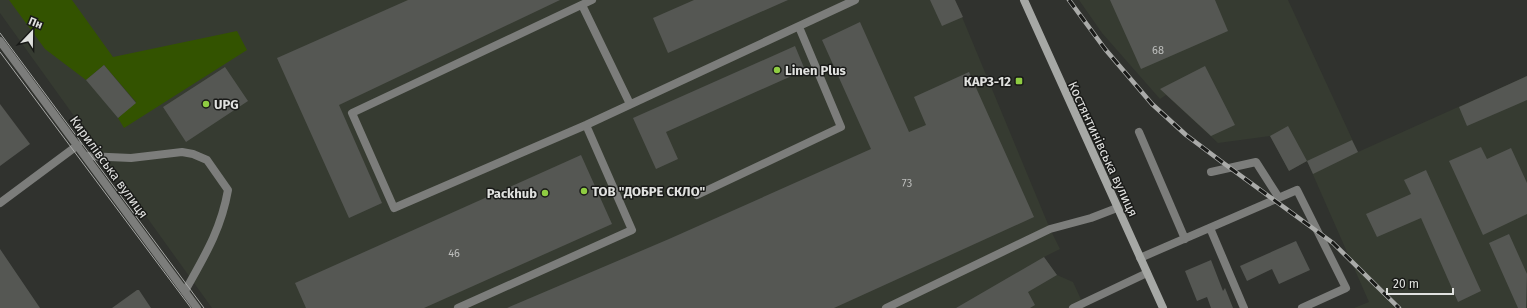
<svg xmlns="http://www.w3.org/2000/svg" width="1527" height="308" viewBox="0 0 1527 308" font-family="'Fira Sans',sans-serif">
  <style>
    .built { fill: #363b31 }
    .green { fill: #335300 }
    .building { fill: #555753 }
    .lines { fill: none; stroke-linecap: round; stroke-linejoin: round }
    .service { stroke: #7c7d7b; stroke-width: 8 }
    .minor { stroke: #7c7d7b; stroke-width: 8 }
    .tertiary { stroke: #7c7d7b; stroke-width: 8 }
    .secondary { stroke: #a6a8a5; stroke-width: 8 }
    .tram { stroke: #aaaba9; stroke-width: 1 }
    .rail-casing { stroke: #aaaba9; stroke-width: 4.5 }
    .rail { stroke: #191a18; stroke-width: 3; stroke-dasharray: 9; stroke-linecap: butt }
    .poi-dot { fill: #8fcd42; stroke: #191a18; stroke-width: 1.5 }
    .labels { text-anchor: middle; dominant-baseline: central; stroke-width: 3; stroke-linejoin: round; paint-order: stroke }
    .number-label { font-size: 11px; fill: #bdbebc }
    .poi-label { font-size: 13px; font-weight: bold; fill: #e0e1df; stroke: #191a18; text-anchor: start }
    .street-label { font-size: 13px; fill: #e0e1df; stroke: #191a18 }
  </style>
  <rect width="100%" height="100%" fill="#30322e"/>
  <!-- built -->
  <path class="built" d="M 0,0 L 955,0 L 1050,229 L 1060,249 L 1044,257 L 1057,275 L 1073,282 L 1085,308 L 212,308 L 0,13 Z
    M 1079,0 L 1288,0 L 1358,152 L 1527,76 L 1527,308 L 1354,308 L 1369,302 L 1307,161 L 1289,171 L 1270,136 L 1218,143 L 1166,95 L 1160,99 L 1102,33 Z"/>
  <!-- green -->
  <path class="green" d="M 9,0 L 72,0 L 113,57 L 237,31 L 247,50 L 124,128 L 118,118 L 136,102 L 104,65 L 86,80 L 45,49 Z"/>
  <!-- building -->
  <path class="building" d="M 408,0 L 560,0 L 339,105 L 382,203 L 349,218 L 277,58 Z
    M 694,0 L 788,0 L 668,53 L 653,18 Z
    M 930,0 L 955,0 L 963,17 L 942,26 Z
    M 1110,0 L 1215,0 L 1228,31 L 1141,69 Z
    M 860,22 L 909,132 L 926,125 L 914,97 L 969,72 L 1034,217 L 834,308 L 507,308 L 669,239 L 871,149 L 822,40 Z
    M 795,46 L 805,70 L 666,132 L 678,159 L 656,169 L 633,118 Z
    M 104,65 L 136,103 L 118,118 L 86,80 Z
    M 1205,66 L 1235,125 L 1211,136 L 1160,89 Z
    M 225,67 L 248,101 L 186,142 L 163,107 Z
    M 1527,76 L 1527,100 L 1467,126 L 1459,107 Z
    M 0,104 L 30,144 L 0,166 Z
    M 1288,126 L 1307,161 L 1352,140 L 1358,152 L 1313,174 L 1307,161 L 1289,171 L 1270,136 Z
    M 1481,147 L 1487,159 L 1511,148 L 1527,183 L 1527,214 L 1483,235 L 1449,161 Z
    M 581,155 L 612,224 L 424,308 L 306,308 L 295,283 Z
    M 1426,170 L 1481,291 L 1458,302 L 1421,218 L 1377,237 L 1366,214 L 1411,194 L 1404,180 Z
    M 1509,234 L 1527,274 L 1526,308 L 1518,308 L 1489,243 Z
    M 1296,241 L 1310,270 L 1279,284 L 1272,269 L 1247,281 L 1240,266 Z
    M 0,249 L 40,308 L 0,308 Z
    M 1044,257 L 1057,275 L 1028,292 L 1035,305 L 1030,308 L 956,308 Z
    M 1211,260 L 1223,291 L 1225,288 L 1233,308 L 1211,308 L 1207,297 L 1197,301 L 1185,271 Z
    M 139,290 L 151,308 L 112,308 L 137,290 Z"/>
  <g class="lines">
    <!-- service -->
    <path class="service" d="M 592,0 L 352,113 L 394,208 L 586,125 L 855,0
      M 582,5 L 630,104
      M 1139,132 L 1185,239
      M 86,156 L 131,158 L 182,152 L 193,154 L 207,160 L 228,190 C 221,230 204,257 185,291
      M 1211,172 L 1256,162 L 1279,198
      M 697,195 L 841,127 L 799,27
      M 1210,228 L 1244,308
      M 1140,258 L 1297,190 L 1346,288 L 1302,308
      M 458,308 L 632,230 L 586,125
      M 886,308 L 1050,229 L 1091,218 L 1117,208
      M 1073,308 L 1147,273"/>
    <!-- minor -->
    <path class="minor" d="M 0,203 L 78,145"/>
    <!-- tertiary -->
    <path class="tertiary" d="M 0,41 L 197,308"/>
    <!-- secondary -->
    <path class="secondary" d="M 1024,0 L 1163,308"/>
    <!-- tram -->
    <path class="tram" d="M 0,33 L 204,308
      M 0,52 L 191,308"/>
    <defs>
      <path id="rail" d="M 1069,0 L 1105,49 L 1152,104 L 1186,135 L 1222,162 L 1333,243 L 1399,308"/>
    </defs>
    <!-- rail casing -->
    <use href="#rail" class="rail-casing"/>
    <!-- rail -->
    <use href="#rail" class="rail"/>
  </g>
  <!-- markers -->
  <g class="poi-dot">
    <circle cx="777" cy="70" r="4"/>
    <rect x="1015" y="77" width="8" height="8" rx="2"/>
    <circle cx="206" cy="104" r="4"/>
    <circle cx="584" cy="191" r="4"/>
    <circle cx="545" cy="193" r="4"/>
  </g>
  <g class="labels">
    <!-- number labels -->
    <g class="number-label">
      <text x="1158" y="50">68</text>
      <text x="907" y="183">73</text>
      <text x="454" y="253">46</text>
    </g>
    <!-- poi labels -->
    <g class="poi-label">
      <text x="785" y="70">Linen Plus</text>
      <text x="1011" y="81" text-anchor="end">КАРЗ-12</text>
      <text x="214" y="104">UPG</text>
      <text x="592" y="191">ТОВ "ДОБРЕ СКЛО"</text>
      <text x="537" y="193" text-anchor="end">Packhub</text>
    </g>
    <!-- street labels -->
    <g class="street-label">
      <text transform="translate(1103 149) rotate(65)">Костянтинівська вулиця</text>
      <text transform="translate(109 167) rotate(54)">Кирилівська вулиця</text>
    </g>
  </g>
  <!-- north arrow -->
  <g transform="translate(32 32) rotate(22)" stroke="#191a18" stroke-width="3" paint-order="stroke">
  <path d="M0-3L7 15L0 10L-7 15Z" fill="#e0e1df"/>
  <text y="-6" font-size="11" font-weight="bold" text-anchor="middle" fill="#e0e1df">Пн</text>
  </g>
  <!-- scale -->
  <path d="M1387 288v6h66v-6" fill="none" stroke="#e0e1df" stroke-width="2"/>
  <text x="1393" y="288" font-size="12" fill="#e0e1df" stroke="#191a18" stroke-width="3" paint-order="stroke">20 m</text>
</svg>
